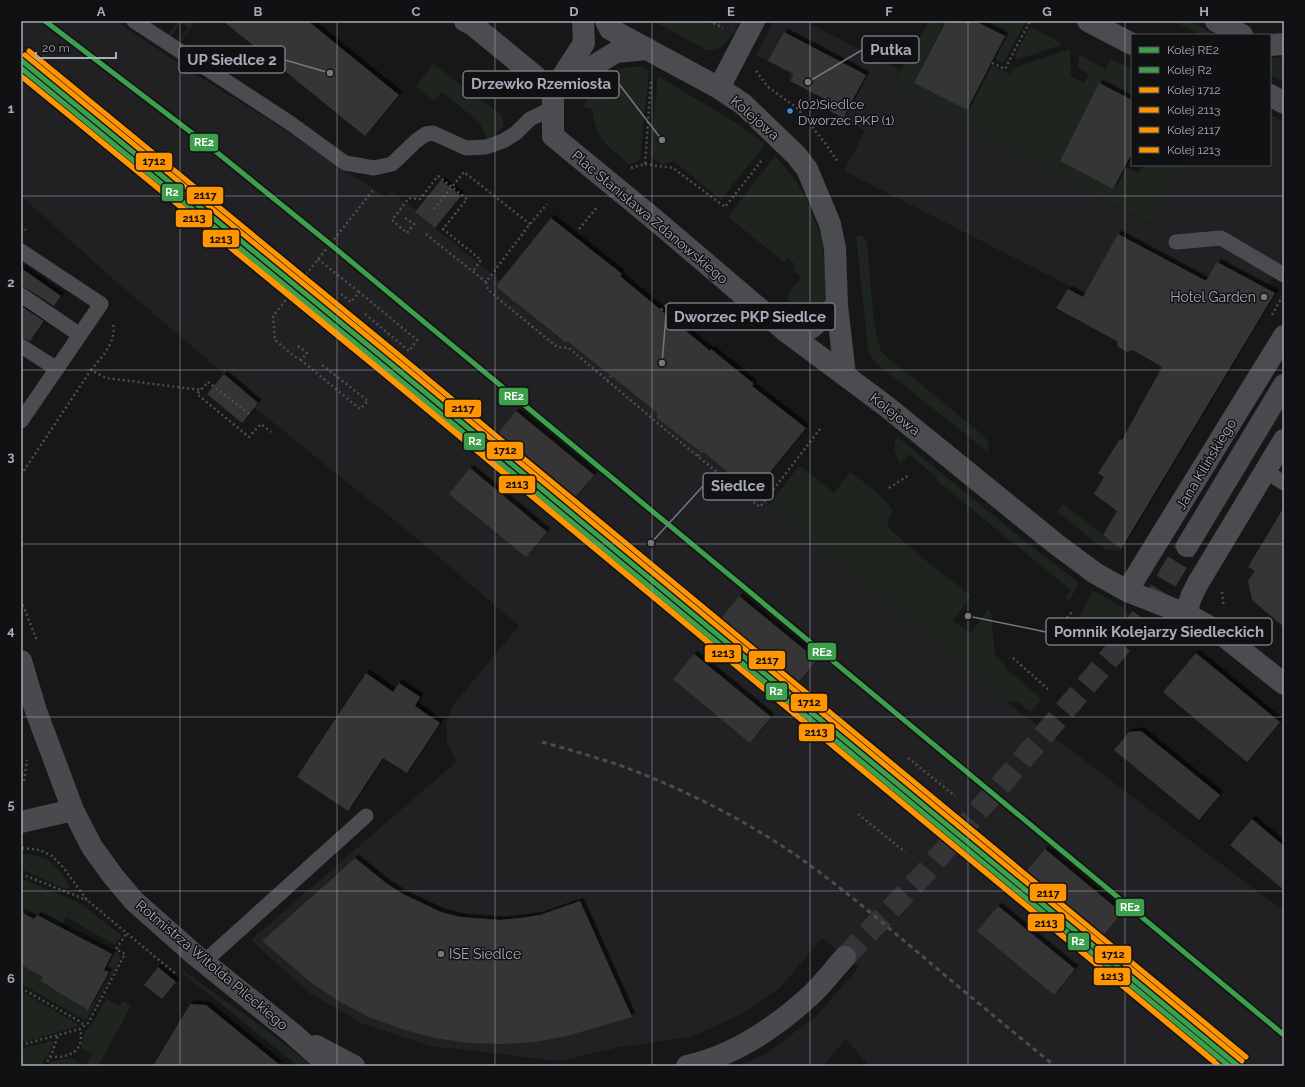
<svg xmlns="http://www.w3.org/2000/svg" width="1305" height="1087" viewBox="0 0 1305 1087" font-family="Raleway,sans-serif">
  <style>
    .built { fill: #212123 }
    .green { fill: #1d251e }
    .building { fill: #353536; filter: url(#shadow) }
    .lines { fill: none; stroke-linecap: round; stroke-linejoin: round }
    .secondary-tunnel { stroke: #343537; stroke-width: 22; stroke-dasharray: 22 11; stroke-linecap: butt }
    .path { stroke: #4d4e52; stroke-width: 2.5; stroke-dasharray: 2 3; stroke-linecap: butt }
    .lane { stroke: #4b4c50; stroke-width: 15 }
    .street { stroke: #4b4c50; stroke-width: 22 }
    .secondary { stroke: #4a4a4e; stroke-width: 22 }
    .rail { stroke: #4b4c4f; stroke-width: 3; stroke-dasharray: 5 4; stroke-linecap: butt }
    .rail-1-casing { stroke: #111113; stroke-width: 8 }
    .rail-2-casing { stroke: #111113; stroke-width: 8 }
    .rail-3-casing { stroke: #111113; stroke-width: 8 }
    .rail-4-casing { stroke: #111113; stroke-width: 8 }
    .rail-5-casing { stroke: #111113; stroke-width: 8 }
    .rail-6-casing { stroke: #111113; stroke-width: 8 }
    .rail-1 { stroke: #3c9f4b; stroke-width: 5 }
    .rail-2 { stroke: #3c9f4b; stroke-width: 5 }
    .rail-3 { stroke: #ff9500; stroke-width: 5 }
    .rail-4 { stroke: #ff9500; stroke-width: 5 }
    .rail-5 { stroke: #ff9500; stroke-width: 5 }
    .rail-6 { stroke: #ff9500; stroke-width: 5 }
    .grid { fill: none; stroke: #a7acb9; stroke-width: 1; stroke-opacity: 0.55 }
    .bus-dot { fill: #3a90db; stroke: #111113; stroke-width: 1.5 }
    .poi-dot { fill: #757880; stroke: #111113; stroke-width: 1.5 }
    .labels { text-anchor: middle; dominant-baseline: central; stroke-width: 3; stroke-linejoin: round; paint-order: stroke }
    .bus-label { font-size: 13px; fill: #a7acb9; stroke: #111113; text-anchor: start }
    .street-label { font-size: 14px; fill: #a7acb9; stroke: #111113 }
    .poi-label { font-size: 14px; fill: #a7acb9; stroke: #111113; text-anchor: end }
    .leader { fill: none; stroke: #757880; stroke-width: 1.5 }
    .callout-dot { fill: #757880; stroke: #111113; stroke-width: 1.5 }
    .callout { fill: #111113; stroke: #757880; stroke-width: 1.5 }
    .callout-label { font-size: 15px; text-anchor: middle; font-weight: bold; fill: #a7acb9 }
    .line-badge { stroke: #111113; stroke-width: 1.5 }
    .badge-label { font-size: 11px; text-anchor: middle; font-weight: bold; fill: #fff }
    .pale-badge-label { font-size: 11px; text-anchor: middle; font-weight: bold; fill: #111 }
    .neatline { fill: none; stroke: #a7acb9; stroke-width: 1.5 }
    .grid-label { font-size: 13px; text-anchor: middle; font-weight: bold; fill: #a7acb9 }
  </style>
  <defs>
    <filter id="shadow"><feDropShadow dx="3.5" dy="-3.5" stdDeviation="0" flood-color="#0009"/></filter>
  </defs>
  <rect width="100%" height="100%" fill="#171717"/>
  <!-- built -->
  <path class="built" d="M 21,21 L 116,21 L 189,70 L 285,130 L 344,171 L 367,184 L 386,198 L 391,191 L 417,211 L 416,213 L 501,281 L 496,286 L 513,302 L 514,301 L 565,343 L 567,341 L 639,398 L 658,414 L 676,432 L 698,451 L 700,449 L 753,493 L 754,491 L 1008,703 L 1284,911 L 1284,1066 L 869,1066 L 846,1039 L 823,1066 L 738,1066 L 766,1054 L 817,1015 L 859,967 L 822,938 L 780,988 L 740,1015 L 691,1037 L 620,1047 L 559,1061 L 430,1046 L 363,1024 L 309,993 L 251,940 L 456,762 L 447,742 L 446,724 L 453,705 L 519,626 L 421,542 L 254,407 L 258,403 L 112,278 L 21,196 Z
    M 705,21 L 740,21 L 733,34 Z
    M 774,21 L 805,21 L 900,70 L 893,84 L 1017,153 L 1148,224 L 1184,165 L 1270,165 L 1270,114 L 1284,122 L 1284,258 L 1266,288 L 1274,293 L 1226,376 L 1085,294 L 1083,297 L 1068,289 L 1070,286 L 844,171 L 865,131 L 821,106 L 826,97 L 819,93 L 818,96 L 790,81 L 789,72 L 756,55 Z"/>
  <!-- green -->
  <path class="green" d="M 178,21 L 196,21 L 180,43 L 179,42 L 188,28 L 180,22 L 171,38 L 167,36 Z
    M 653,21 L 705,21 L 733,34 C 725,44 720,50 707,50 Z
    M 929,21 L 945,21 L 914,83 L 967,110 L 991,65 L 1010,74 L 1013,68 L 1070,49 L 1071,77 L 1084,83 L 1089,74 L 1078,68 L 1079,54 L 1105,69 L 1111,59 L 1132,69 L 1132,100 L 1099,84 L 1060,161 L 1113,189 L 1125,167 L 1138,173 L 1145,165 L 1184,165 L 1149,224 L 1017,153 L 893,84 Z
    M 975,21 L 1026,21 L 1003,63 L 994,59 L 1005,36 Z
    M 1174,21 L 1190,21 L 1216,35 L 1200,35 Z
    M 1030,26 L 1063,44 L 1017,60 L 1015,56 Z
    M 1284,56 L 1284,78 L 1282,81 L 1270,74 L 1270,58 L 1275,58 Z
    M 433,64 L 501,115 C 508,127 497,135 487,139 L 479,122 L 442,92 L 434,101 L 417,87 L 417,85 Z
    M 629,67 L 641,67 L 649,71 L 640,160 L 629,164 C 605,144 597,141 592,109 L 584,108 C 590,82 603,72 629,67 Z
    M 658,76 L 738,124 L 765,144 L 721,200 L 674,161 L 662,165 L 650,156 Z
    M 775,156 C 786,168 797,180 804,195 C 818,223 827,253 826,284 C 826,289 827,294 826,299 C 824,304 820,307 816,311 C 805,322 784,309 789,294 C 790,289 798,282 801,277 L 793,270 L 796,265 L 788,259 L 785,263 L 728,217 Z
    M 856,236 L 862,236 L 867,242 L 874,323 L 881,352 L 978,431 C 985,437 990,442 988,452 L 877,364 L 872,358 L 868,348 Z
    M 899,438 L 1021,538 L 1078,582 L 1075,591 L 1067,602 L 1067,595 L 1071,590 L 936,480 L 937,478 L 909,454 L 900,464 C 896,457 892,447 896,439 Z
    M 798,467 L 802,467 L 834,493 L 850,472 C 859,478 893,503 893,513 C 889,517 885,524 890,529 L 920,556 L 971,596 L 953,621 L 970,633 L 988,610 L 991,613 L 995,655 L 1005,664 L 1004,667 L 1042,699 L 1030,712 L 1017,701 L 1008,703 L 769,505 Z
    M 1063,504 L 1121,549 L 1118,551 L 1106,549 L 1095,542 L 1057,512 Z
    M 1092,590 L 1125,608 L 1124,611 C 1129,614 1137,617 1135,625 C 1132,629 1129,634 1125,637 C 1113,647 1089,626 1078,619 L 1084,610 Z
    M 21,854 C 47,855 57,864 70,886 L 70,887 L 65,889 L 21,869 Z
    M 21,878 L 81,904 L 122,936 L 115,945 L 66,917 L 60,927 L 37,915 L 34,919 L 21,912 Z
    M 71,928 L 118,953 L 120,957 L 120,959 L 86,1020 L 83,1019 L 21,984 L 21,965 L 43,977 L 40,982 L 55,991 L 58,986 L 75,995 L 72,1000 L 88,1010 L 109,973 L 104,969 L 112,954 L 69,931 Z
    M 180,971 L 185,972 L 261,1026 L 307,1062 L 308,1066 L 298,1066 Z
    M 21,991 L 78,1024 L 79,1026 L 21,1043 Z
    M 106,999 L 120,1006 L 123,1001 L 131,1006 L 98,1066 L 86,1066 L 92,1054 L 81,1048 L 85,1031 L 92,1025 Z
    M 51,1041 L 54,1043 L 41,1066 L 21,1066 L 21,1049 Z
    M 71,1058 L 85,1066 L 49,1066 L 51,1061 Z"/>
  <!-- building -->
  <path class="building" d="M 223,21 L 308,21 L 399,95 L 365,136 Z
    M 946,21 L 975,21 L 1005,36 L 967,110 L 914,83 Z
    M 784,32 L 866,75 L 843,118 L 821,106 L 825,99 L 790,81 L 794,74 L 768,61 Z
    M 1099,83 L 1132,100 L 1132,153 L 1113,189 L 1060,161 Z
    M 441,180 L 461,196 L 435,228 L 415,212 Z
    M 551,218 L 622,274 L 620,276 L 710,351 L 711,349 L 754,384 L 752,386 L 806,428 L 753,493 L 700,449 L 699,451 L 656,417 L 658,414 L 639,398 L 567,341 L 566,343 L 514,301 L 514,302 L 496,286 Z
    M 1118,234 L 1206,281 L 1217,262 L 1275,293 L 1121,549 L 1103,535 L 1117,511 L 1094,494 L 1104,477 L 1098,473 L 1120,439 L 1122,440 L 1162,367 L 1133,350 L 1127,352 L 1118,347 L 1117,341 L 1056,308 L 1068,289 L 1083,297 Z
    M 21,268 L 61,296 L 54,306 L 26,288 L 21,286 Z
    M 21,306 L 44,321 L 30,341 L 21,337 Z
    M 224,374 L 258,403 L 242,423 L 207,394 Z
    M 516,411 L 594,475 L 573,500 L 496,436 Z
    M 470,468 L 547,532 L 526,557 L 449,494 Z
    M 1284,507 L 1284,627 L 1252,600 L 1248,581 L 1255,571 L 1248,567 Z
    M 739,596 L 817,660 L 796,685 L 719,621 Z
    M 1196,653 L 1280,722 L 1247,762 L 1163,692 Z
    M 694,654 L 771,717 L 750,743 L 673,679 Z
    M 366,673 L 393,692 L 399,683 L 420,697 L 415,706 L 440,723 L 407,773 L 383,758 L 348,811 L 297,777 Z
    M 1141,731 L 1220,795 L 1199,820 L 1114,750 L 1129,732 Z
    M 1252,819 L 1284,846 L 1284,890 L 1230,845 Z
    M 1045,849 L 1122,913 L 1101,938 L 1024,874 Z
    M 355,858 L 386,883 L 403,894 L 441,912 L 461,917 L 500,920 L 520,918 L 540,915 L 580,901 L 632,1017 L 567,1036 L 535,1042 L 502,1044 L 470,1043 L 434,1038 L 405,1030 L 371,1018 L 342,1003 L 314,985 L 262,941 Z
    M 998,906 L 1075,969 L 1054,995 L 977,931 Z
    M 21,912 L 34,919 L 37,915 L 112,954 L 104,970 L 109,972 L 88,1010 L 40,981 L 43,977 L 21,965 Z
    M 158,967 L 176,982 L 162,999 L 144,985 Z
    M 190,1004 L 206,1005 L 281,1066 L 153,1066 Z"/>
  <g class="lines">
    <!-- secondary-tunnel -->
    <path class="secondary-tunnel" d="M 845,957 L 925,873 L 1125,640 L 1159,593 L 1187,546"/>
    <!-- path -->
    <path class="path" d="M 709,21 L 723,28
      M 992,63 L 1005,69 L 1030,21
      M 756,71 L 768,87 L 797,108 L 825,143 L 838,162
      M 645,164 L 673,168 L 725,207 L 762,160
      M 1138,166 L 1139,165
      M 631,168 L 645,164 L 651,80
      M 434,209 L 464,172 L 530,224
      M 405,218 L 414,224 L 407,233 L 392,220 L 409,198 L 420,199 L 438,176 L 467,199 L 443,229 L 481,260 L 473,271
      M 21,226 L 26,230
      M 579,229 L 598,206
      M 426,234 L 486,282 L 530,224 L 547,204
      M 318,259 L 359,292
      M 486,282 L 488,290 L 557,347 L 569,348 L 673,436 L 760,507 L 820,429
      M 341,294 L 351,302 L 359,292 L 417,340 L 409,351 L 364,313
      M 661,310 L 667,304
      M 1272,315 L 1282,297
      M 298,346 L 307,353 L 301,360 L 360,409 L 368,401 L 322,365
      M 301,360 L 294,356 L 275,340 L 273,316 L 374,189
      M 91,370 C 101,358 117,342 113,324
      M 607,381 L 611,376
      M 249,414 L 208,382 L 197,394 L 249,437 L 261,424 L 271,432
      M 698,456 L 702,451
      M 21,475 L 91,370 L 106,378 L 201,390
      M 889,488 L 909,475
      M 1222,592 L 1223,602 L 1225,606
      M 21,600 L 37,641
      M 1057,629 L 1072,612
      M 1013,658 L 1048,689
      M 908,758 L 955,796
      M 21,785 L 24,780 L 27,760
      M 858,814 L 905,852
      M 22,848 L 40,850 L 52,856 L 63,867 L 87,900 L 177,975
      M 21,874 L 87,900
      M 21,988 L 79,1021 L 85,1026
      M 21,1045 L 80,1029 L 88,1023 L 125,954 L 116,949 L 127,933
      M 50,1057 C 70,1058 85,1051 80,1029
      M 45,1066 L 53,1051 L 58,1035"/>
    <!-- lane -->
    <path class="lane" d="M 134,21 L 290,123 L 345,163 L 374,168 L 392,164 L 416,141 L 426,134 L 433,133 L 466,148 L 486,147 L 503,141 L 516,133 L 530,119 L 553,108
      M 1176,242 L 1221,238 L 1284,275
      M 21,251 L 101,304 L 21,421
      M 21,295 L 80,335
      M 21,346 L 57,369
      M 1265,471 L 1284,483
      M 204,962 L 366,816"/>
    <!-- street -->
    <path class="street" d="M 465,21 L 473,25 L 553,91 L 616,52 L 648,49
      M 583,21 L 584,43 L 553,91 L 553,136 L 654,219 L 788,333 L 886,406 L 1056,544 L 1095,573 L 1127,591 L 1186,614 L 1210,627 L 1225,637 L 1284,684
      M 606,21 L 610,29 L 719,88 L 743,104 L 796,155 L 807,169 L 830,224 L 835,248 L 837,305 L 845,375
      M 1088,21 L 1132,44
      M 1216,21 L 1242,35
      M 1270,45 L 1284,44
      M 719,88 L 754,21
      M 1270,95 L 1284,103
      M 788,333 L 811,328 L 837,305
      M 1127,591 L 1284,336
      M 1186,614 L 1191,597 L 1198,583 L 1284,440"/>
    <!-- secondary -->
    <path class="secondary" d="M 1187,546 L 1284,385
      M 21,661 L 36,711 L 73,810 L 92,847 L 113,876 L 134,901 L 195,955 L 292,1033 L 329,1066
      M 21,822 L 73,810
      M 316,1046 L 354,1066
      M 687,1066 C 734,1056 776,1027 811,995 C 823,984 834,969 845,957"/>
    <!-- rail -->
    <path class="rail" d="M 542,742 C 568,749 594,757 619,765 C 668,783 719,807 763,834 C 818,867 866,909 915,950 C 961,989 1008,1028 1055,1066"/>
    <defs>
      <path id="rail-1" d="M 45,21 L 209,146 L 330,244 L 1284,1035
        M 21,60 L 386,360 L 1238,1066"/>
      <path id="rail-2" d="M 21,68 L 382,365 L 1229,1066"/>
      <path id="rail-3" d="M 25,55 L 390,355 L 1242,1061"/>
      <path id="rail-4" d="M 21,76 L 378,369 L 1219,1066"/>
      <path id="rail-5" d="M 29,51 L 394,351 L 1246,1057"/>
      <path id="rail-6" d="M 25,79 L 336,333 L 1214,1061"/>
    </defs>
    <!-- rail-1 casing -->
    <use href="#rail-1" class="rail-1-casing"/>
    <!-- rail-2 casing -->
    <use href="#rail-2" class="rail-2-casing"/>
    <!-- rail-3 casing -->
    <use href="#rail-3" class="rail-3-casing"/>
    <!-- rail-4 casing -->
    <use href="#rail-4" class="rail-4-casing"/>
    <!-- rail-5 casing -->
    <use href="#rail-5" class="rail-5-casing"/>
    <!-- rail-6 casing -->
    <use href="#rail-6" class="rail-6-casing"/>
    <!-- rail-1 -->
    <use href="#rail-1" class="rail-1"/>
    <!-- rail-2 -->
    <use href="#rail-2" class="rail-2"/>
    <!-- rail-3 -->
    <use href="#rail-3" class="rail-3"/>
    <!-- rail-4 -->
    <use href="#rail-4" class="rail-4"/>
    <!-- rail-5 -->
    <use href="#rail-5" class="rail-5"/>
    <!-- rail-6 -->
    <use href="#rail-6" class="rail-6"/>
  </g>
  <!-- grid -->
  <path class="grid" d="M 180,21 L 180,1066M 337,21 L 337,1066M 495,21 L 495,1066M 652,21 L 652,1066M 810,21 L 810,1066M 968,21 L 968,1066M 1125,21 L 1125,1066M 21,196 L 1284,196M 21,370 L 1284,370M 21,544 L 1284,544M 21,717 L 1284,717M 21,891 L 1284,891"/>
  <!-- markers -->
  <circle class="bus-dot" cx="790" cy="111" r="3.5"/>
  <g class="poi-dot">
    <circle cx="1264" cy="297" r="4"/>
    <circle cx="441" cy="954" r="4"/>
  </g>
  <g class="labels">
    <!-- bus labels -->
    <g class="bus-label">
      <text x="798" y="104">(02)Siedlce<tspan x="798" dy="16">Dworzec PKP (1)</tspan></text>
    </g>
    <!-- street labels -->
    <g class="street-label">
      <text transform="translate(755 118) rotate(41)">Kolejowa</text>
      <text transform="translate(650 217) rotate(40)">Plac Stanisława Zdanowskiego</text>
      <text transform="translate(895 414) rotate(38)">Kolejowa</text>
      <text transform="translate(1206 464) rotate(-59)">Jana Kilińskiego</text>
      <text transform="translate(212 965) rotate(40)">Rotmistrza Witolda Pileckiego</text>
    </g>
    <!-- poi labels -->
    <g class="poi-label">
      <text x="1256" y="297">Hotel Garden</text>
      <text x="449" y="954" text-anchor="start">ISE Siedlce</text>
    </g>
  </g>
  <!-- callouts -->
  <path class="leader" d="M808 82L862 50M330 73L285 60M662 140L619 84M662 363L666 316M651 543L703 486M968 616L1046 632"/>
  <g class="callout-dot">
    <circle cx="808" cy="82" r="4"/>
    <circle cx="330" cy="73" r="4"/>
    <circle cx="662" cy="140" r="4"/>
    <circle cx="662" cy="363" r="4"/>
    <circle cx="651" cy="543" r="4"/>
    <circle cx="968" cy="616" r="4"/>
  </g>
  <g class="callout">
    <rect x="862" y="36" width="57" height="27" rx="4"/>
    <rect x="179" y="46" width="106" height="27" rx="4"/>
    <rect x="463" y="71" width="156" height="27" rx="4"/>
    <rect x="666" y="303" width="169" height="27" rx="4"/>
    <rect x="703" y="473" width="70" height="27" rx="4"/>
    <rect x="1046" y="618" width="226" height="27" rx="4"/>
  </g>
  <g class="callout-label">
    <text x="891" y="55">Putka</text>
    <text x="232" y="65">UP Siedlce 2</text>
    <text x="541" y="89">Drzewko Rzemiosła</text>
    <text x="750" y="322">Dworzec PKP Siedlce</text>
    <text x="738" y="491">Siedlce</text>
    <text x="1159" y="637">Pomnik Kolejarzy Siedleckich</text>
  </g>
  <g class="line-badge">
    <rect x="189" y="133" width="30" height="19" rx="4" fill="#3c9f4b"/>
    <rect x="135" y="152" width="38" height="19" rx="4" fill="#ff9500"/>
    <rect x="161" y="183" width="23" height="19" rx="4" fill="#3c9f4b"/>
    <rect x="186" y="186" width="38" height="19" rx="4" fill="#ff9500"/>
    <rect x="175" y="209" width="38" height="19" rx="4" fill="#ff9500"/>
    <rect x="202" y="229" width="38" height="19" rx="4" fill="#ff9500"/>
    <rect x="498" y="387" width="31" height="19" rx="4" fill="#3c9f4b"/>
    <rect x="444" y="399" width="38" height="19" rx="4" fill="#ff9500"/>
    <rect x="463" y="432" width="23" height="19" rx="4" fill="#3c9f4b"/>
    <rect x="486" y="441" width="38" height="19" rx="4" fill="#ff9500"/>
    <rect x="498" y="475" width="38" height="19" rx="4" fill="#ff9500"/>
    <rect x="807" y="642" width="30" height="19" rx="4" fill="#3c9f4b"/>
    <rect x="704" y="644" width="38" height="19" rx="4" fill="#ff9500"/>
    <rect x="748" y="650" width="38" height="20" rx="4" fill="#ff9500"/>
    <rect x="765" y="682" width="23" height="19" rx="4" fill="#3c9f4b"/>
    <rect x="790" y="693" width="38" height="19" rx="4" fill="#ff9500"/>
    <rect x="798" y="723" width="37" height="19" rx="4" fill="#ff9500"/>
    <rect x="1029" y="883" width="38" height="19" rx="4" fill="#ff9500"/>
    <rect x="1115" y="898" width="30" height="19" rx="4" fill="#3c9f4b"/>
    <rect x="1027" y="913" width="38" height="19" rx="4" fill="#ff9500"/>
    <rect x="1067" y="932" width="23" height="19" rx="4" fill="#3c9f4b"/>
    <rect x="1094" y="945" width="38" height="19" rx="4" fill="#ff9500"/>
    <rect x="1093" y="967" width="38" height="19" rx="4" fill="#ff9500"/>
  </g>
  <g class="badge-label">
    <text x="204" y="146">RE2</text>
    <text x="172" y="196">R2</text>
    <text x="514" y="400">RE2</text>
    <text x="475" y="445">R2</text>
    <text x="822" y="656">RE2</text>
    <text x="776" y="695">R2</text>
    <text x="1130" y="911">RE2</text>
    <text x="1078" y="945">R2</text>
  </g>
  <g class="pale-badge-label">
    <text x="154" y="165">1712</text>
    <text x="205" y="199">2117</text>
    <text x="194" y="222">2113</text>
    <text x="221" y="243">1213</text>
    <text x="463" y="412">2117</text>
    <text x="505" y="454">1712</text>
    <text x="517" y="488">2113</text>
    <text x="723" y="657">1213</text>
    <text x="767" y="664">2117</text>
    <text x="809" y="706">1712</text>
    <text x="816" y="736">2113</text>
    <text x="1048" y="897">2117</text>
    <text x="1046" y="927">2113</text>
    <text x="1113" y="958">1712</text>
    <text x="1112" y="980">1213</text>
  </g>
  <!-- border -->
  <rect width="1305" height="1087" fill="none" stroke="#111113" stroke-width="44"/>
  <!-- legend -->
  <rect x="1131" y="34" width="140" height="132" fill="#111113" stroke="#4d4f55"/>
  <rect x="1139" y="47" width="20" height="6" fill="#3c9f4b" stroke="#4d4f55"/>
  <text x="1167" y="54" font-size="12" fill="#a7acb9">Kolej RE2</text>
  <rect x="1139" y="67" width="20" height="6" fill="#3c9f4b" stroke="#4d4f55"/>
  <text x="1167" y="74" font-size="12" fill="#a7acb9">Kolej R2</text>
  <rect x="1139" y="87" width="20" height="6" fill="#ff9500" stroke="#4d4f55"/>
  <text x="1167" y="94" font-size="12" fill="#a7acb9">Kolej 1712</text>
  <rect x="1139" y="107" width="20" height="6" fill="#ff9500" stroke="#4d4f55"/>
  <text x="1167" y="114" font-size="12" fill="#a7acb9">Kolej 2113</text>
  <rect x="1139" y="127" width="20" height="6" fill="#ff9500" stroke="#4d4f55"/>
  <text x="1167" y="134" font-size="12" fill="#a7acb9">Kolej 2117</text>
  <rect x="1139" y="147" width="20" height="6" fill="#ff9500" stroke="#4d4f55"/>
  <text x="1167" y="154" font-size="12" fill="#a7acb9">Kolej 1213</text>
  <!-- scale -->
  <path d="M36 52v6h80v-6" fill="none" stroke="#a7acb9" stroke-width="2"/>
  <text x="42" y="52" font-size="12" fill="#a7acb9" stroke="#111113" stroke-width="3" paint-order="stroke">20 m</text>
  <rect x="22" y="22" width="1261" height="1043" class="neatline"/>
  <g class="grid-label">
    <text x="101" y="16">A</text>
    <text x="258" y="16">B</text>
    <text x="416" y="16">C</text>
    <text x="574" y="16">D</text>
    <text x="731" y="16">E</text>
    <text x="889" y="16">F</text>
    <text x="1047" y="16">G</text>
    <text x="1204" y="16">H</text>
    <text x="11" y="113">1</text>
    <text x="11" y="287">2</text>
    <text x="11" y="461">3</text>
    <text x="11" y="635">4</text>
    <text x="11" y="809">5</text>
    <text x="11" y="983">6</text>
  </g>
</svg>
